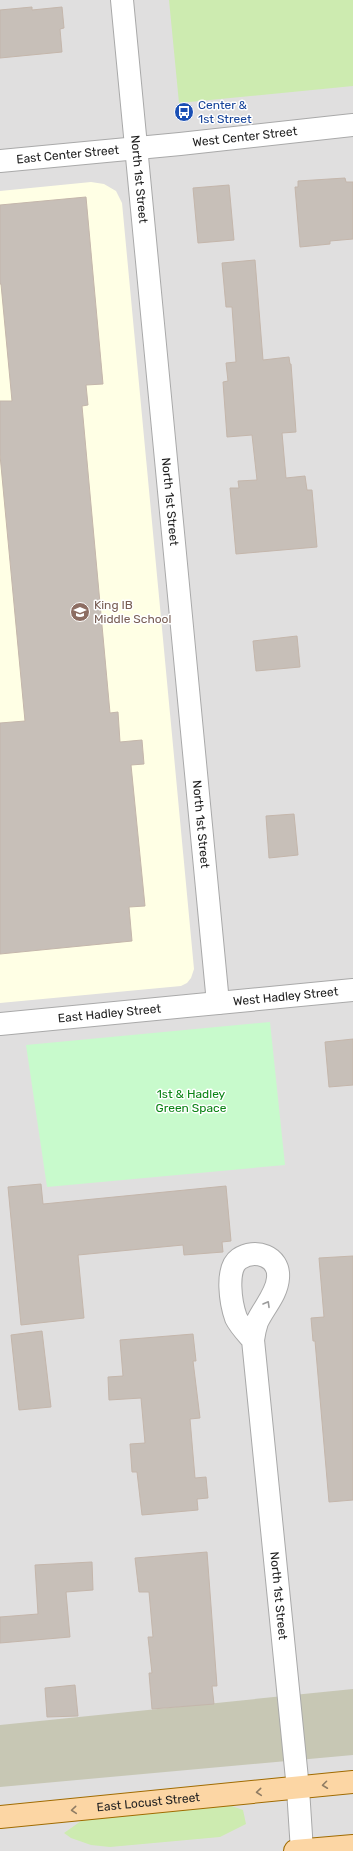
<svg xmlns="http://www.w3.org/2000/svg" width="353" height="1851" viewBox="0 0 353 1851" font-family="Rubik,sans-serif">
  <style>
    .residential { fill: #e0dfdf }
    .education { fill: #ffffe5 }
    .construction { fill: #c7c7b4 }
    .grass { fill: #cdebb0 }
    .park { fill: #c8facc }
    .building { fill: #c7bfb8; stroke: #c4b6ab }
    .lines { fill: none; stroke-linecap: round; stroke-linejoin: round }
    .minor-casing { stroke: #a9a9a9; stroke-width: 24 }
    .major-casing { stroke: #a06b00; stroke-width: 24 }
    .minor { stroke: #fff; stroke-width: 22 }
    .major { stroke: #fcd6a4; stroke-width: 22 }
    .oneway { stroke: #9c9c9c }
    .oneway2 { stroke: #8f7c63 }
    .labels { text-anchor: middle; dominant-baseline: central; stroke-width: 3; stroke-linejoin: round; paint-order: stroke }
    .transit-label { font-size: 12px; fill: #164399; stroke: #fff; text-anchor: start }
    .street-label { font-size: 12px; fill: #222; stroke: #fff }
    .education-label { font-size: 12px; fill: #785e54; stroke: #fff; text-anchor: start }
    .park-label { font-size: 12px; fill: #0c8416; stroke: #fff }
  </style>
  <rect width="100%" height="100%" fill="#f2efe9"/>
  <!-- residential -->
  <path class="residential" d="M 0,0 L 353,0 L 353,1851 L 0,1851 Z"/>
  <!-- education -->
  <path class="education" d="M 91,182 L 104,184 L 116,191 L 122,203 L 194,969 L 191,978 L 187,983 L 181,986 L 0,1003 L 0,191 Z"/>
  <!-- construction -->
  <path class="construction" d="M 353,1689 L 353,1755 L 0,1787 L 0,1725 Z"/>
  <!-- grass -->
  <path class="grass" d="M 169,0 L 353,0 L 353,86 L 179,103 Z
    M 229,1805 L 243,1810 L 246,1824 L 220,1837 L 110,1847 L 91,1845 L 71,1838 L 64,1833 L 81,1821 L 99,1815 Z"/>
  <!-- park -->
  <path class="park" d="M 270,1022 L 285,1165 L 47,1187 L 26,1045 Z"/>
  <!-- building -->
  <path class="building" d="M 32,7 L 32,10 L 62,7 L 64,28 L 60,29 L 62,52 L 0,58 L 0,10 Z
    M 345,178 L 346,182 L 353,182 L 353,239 L 330,241 L 330,244 L 300,247 L 295,187 L 298,187 L 298,181 Z
    M 229,185 L 234,240 L 198,243 L 193,188 Z
    M 86,197 L 103,384 L 86,385 L 88,405 L 82,406 L 110,713 L 118,712 L 120,742 L 142,740 L 144,764 L 131,765 L 145,906 L 129,907 L 132,941 L 0,954 L 0,723 L 25,721 L 0,455 L 0,401 L 12,401 L 1,284 L 0,284 L 0,205 Z
    M 255,260 L 263,360 L 289,357 L 290,364 L 291,364 L 296,432 L 282,433 L 286,478 L 305,476 L 307,490 L 312,490 L 317,547 L 236,554 L 230,488 L 239,488 L 238,481 L 257,480 L 252,435 L 227,437 L 223,382 L 228,381 L 226,363 L 236,362 L 232,307 L 226,307 L 222,263 Z
    M 297,636 L 300,667 L 256,671 L 253,641 Z
    M 294,814 L 298,855 L 269,858 L 266,816 Z
    M 353,1039 L 353,1085 L 329,1087 L 325,1042 Z
    M 41,1184 L 43,1204 L 226,1186 L 231,1241 L 222,1242 L 223,1252 L 184,1255 L 183,1245 L 78,1255 L 84,1318 L 21,1325 L 8,1187 Z
    M 353,1256 L 353,1500 L 329,1502 L 315,1341 L 313,1341 L 311,1318 L 324,1317 L 319,1258 Z
    M 42,1331 L 51,1407 L 19,1410 L 11,1335 Z
    M 193,1334 L 196,1361 L 193,1361 L 200,1418 L 190,1419 L 195,1478 L 206,1477 L 208,1498 L 197,1499 L 198,1510 L 142,1515 L 137,1472 L 132,1472 L 130,1444 L 145,1443 L 141,1398 L 109,1400 L 108,1377 L 123,1376 L 120,1340 Z
    M 207,1552 L 217,1686 L 212,1686 L 214,1704 L 152,1709 L 149,1673 L 152,1673 L 148,1637 L 153,1637 L 149,1592 L 139,1592 L 135,1558 Z
    M 92,1562 L 93,1590 L 66,1592 L 70,1637 L 0,1643 L 0,1617 L 38,1614 L 35,1565 Z
    M 75,1685 L 78,1716 L 47,1717 L 45,1688 Z"/>
  <g class="lines">
    <defs>
      <g id="minor">
        <path id="s1" d="M 122,0 L 218,1003"/>
        <path id="s2" d="M 0,161 L 180,144 L 353,125"/>
        <path id="s3" d="M 0,1024 L 353,990"/>
        <path id="s4" d="M 253,1340 C 247,1333 240,1326 236,1318 C 231,1304 225,1269 239,1259 C 255,1248 280,1256 278,1278 C 277,1294 264,1307 257,1322 C 255,1328 254,1333 253,1340 L 298,1789 L 302,1851"/>
      </g>
      <g id="major">
        <path id="s5" d="M 0,1817 L 353,1782"/>
        <path d="M 295,1851 L 353,1846"/>
      </g>
    </defs>
    <!-- minor casing -->
    <use href="#minor" class="minor-casing"/>
    <!-- major casing -->
    <use href="#major" class="major-casing"/>
    <!-- minor -->
    <use href="#minor" class="minor"/>
    <!-- major -->
    <use href="#major" class="major"/>
  </g>
  <!-- one-way arrows -->
  <defs><path id="oneway-chevron" d="M-2-3.5L2.5 0L-2 3.5" fill="none" stroke-width="1.6" stroke-linecap="round" stroke-linejoin="round"/></defs>
  <use class="oneway" href="#oneway-chevron" transform="translate(267 1304) rotate(-60)"/>
  <g class="oneway2">
    <use href="#oneway-chevron" transform="translate(325 1785) rotate(173)"/>
    <use href="#oneway-chevron" transform="translate(259 1792) rotate(175)"/>
    <use href="#oneway-chevron" transform="translate(74 1810) rotate(175)"/>
  </g>
  <!-- icons -->
  <defs>
    <symbol id="bus-disc" viewBox="-11 -11 22 22"><circle r="9.5" fill="#1a4fb4" stroke="#fff"/><path d="M-5-6H5V4H4V6H2V4H-2V6H-4V4H-5ZM-3.5-4V0h7V-4ZM-3.5 1.2v1.5H-2V1.2ZM2 1.2v1.5H3.5V1.2Z" fill="#fff"/></symbol>
    <symbol id="school-disc" viewBox="-11 -11 22 22"><circle r="9.5" fill="#8d6e63" stroke="#fff"/><path d="M0-5L7-2L0 1L-7-2ZM-4 1L0 2.5L4 1V4Q0 6-4 4Z" fill="#fff"/></symbol>
  </defs>
  <g fill-rule="evenodd">
    <use href="#bus-disc" x="173" y="101" width="22" height="22"/>
    <use href="#school-disc" x="69" y="601" width="22" height="22"/>
  </g>
  <g class="labels">
    <!-- transit labels -->
    <g class="transit-label">
      <text x="198" y="105">Center &amp;<tspan x="198" dy="14">1st Street</tspan></text>
    </g>
    <!-- street labels -->
    <g class="street-label">
      <text stroke="none"><textPath href="#s2" startOffset="246">West Center Street</textPath></text>
      <text stroke="none"><textPath href="#s2" startOffset="68">East Center Street</textPath></text>
      <text stroke="none"><textPath href="#s1" startOffset="180">North 1st Street</textPath></text>
      <text stroke="none"><textPath href="#s1" startOffset="504">North 1st Street</textPath></text>
      <text stroke="none"><textPath href="#s1" startOffset="828">North 1st Street</textPath></text>
      <text stroke="none"><textPath href="#s3" startOffset="287">West Hadley Street</textPath></text>
      <text stroke="none"><textPath href="#s3" startOffset="110">East Hadley Street</textPath></text>
      <text stroke="none"><textPath href="#s4" startOffset="469">North 1st Street</textPath></text>
      <text stroke="none"><textPath href="#s5" startOffset="149">East Locust Street</textPath></text>
    </g>
    <!-- education labels -->
    <g class="education-label">
      <text x="94" y="605">King IB<tspan x="94" dy="14">Middle School</tspan></text>
    </g>
    <!-- park labels -->
    <g class="park-label">
      <text x="191" y="1094">1st &amp; Hadley<tspan x="191" dy="14">Green Space</tspan></text>
    </g>
  </g>
</svg>
